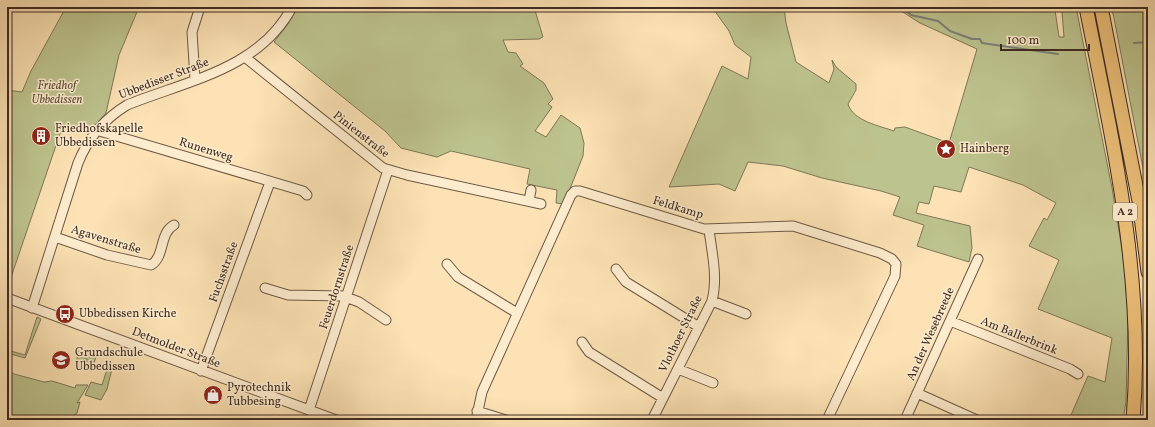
<svg xmlns="http://www.w3.org/2000/svg" width="1155" height="427" viewBox="0 0 1155 427" font-family="Vollkorn,serif">
  <style>
    .green { fill: #bdc38e; stroke: #7e7758 }
    .lines { fill: none; stroke-linecap: round; stroke-linejoin: round }
    .stream { stroke: #7b817c; stroke-width: 2 }
    .minor-casing { stroke: #6e5946; stroke-width: 11 }
    .highway-casing { stroke: #3e2b21; stroke-width: 15 }
    .minor { stroke: #fdecce; stroke-width: 9 }
    .highway { stroke: #eec17a; stroke-width: 13 }
    .labels { text-anchor: middle; dominant-baseline: central; stroke-width: 3; stroke-linejoin: round; paint-order: stroke }
    .shield { fill: #fdecce; stroke: #776555; stroke-width: 1 }
    .shield-label { font-size: 11px; font-weight: bold; fill: #3e2b21 }
    .street-label { font-size: 12px; fill: #3e2b21; stroke: #fdecce }
    .park-label { font-size: 12px; font-style: italic; fill: #5e513c; stroke: #fdecce }
    .poi-label { font-size: 12px; fill: #3e2b21; stroke: #fdecce; text-anchor: start }
  </style>
  <rect width="100%" height="100%" fill="#fce2b4"/>
  <filter id="stains"><feTurbulence type="fractalNoise" baseFrequency=".005" numOctaves="4"/><feColorMatrix values="0 0 0 0 .2 0 0 0 0 .09 0 0 0 0 .02 0 0 0 .5 -.17"/></filter>
  <radialGradient id="worn" r=".72"><stop offset=".6" stop-color="#630" stop-opacity="0"/><stop offset="1" stop-color="#630" stop-opacity=".3"/></radialGradient>
  <!-- green -->
  <path class="green" d="M 66,7 L 139,7 L 119,55 L 106,113 L 90,132 L 63,125 L 7,289 L 7,90 L 22,92 L 31,71 Z
    M 298,7 L 534,7 L 543,37 L 539,39 L 503,40 L 508,52 L 516,53 L 523,64 L 520,66 L 544,83 L 553,99 L 548,104 L 552,107 L 535,131 L 546,137 L 561,115 L 580,128 L 584,143 L 583,156 L 564,204 L 556,203 L 557,190 L 527,184 L 530,169 L 451,151 L 437,157 L 401,148 L 385,131 L 274,42 L 288,24 Z
    M 712,7 L 784,7 L 786,23 L 796,62 L 829,83 L 834,69 L 832,60 L 836,67 L 856,84 L 856,90 L 848,104 C 853,121 880,126 894,131 L 895,128 L 905,127 L 949,143 L 977,49 L 920,23 L 895,7 L 1052,7 L 1055,10 L 1059,37 L 1064,37 L 1062,12 L 1076,7 L 1112,188 L 1124,262 L 1128,315 L 1126,402 L 1123,420 L 1083,420 L 1071,415 L 1088,376 L 1105,382 L 1112,338 L 1038,309 L 1059,260 L 1029,246 L 1044,218 L 1047,220 L 1056,203 L 1023,185 L 969,167 L 961,192 L 934,186 L 929,204 L 919,202 L 916,213 L 970,226 L 972,248 L 969,262 L 917,246 L 924,225 L 893,215 L 900,197 L 881,191 L 822,178 L 783,166 L 748,162 L 735,191 L 719,184 L 669,187 L 722,66 L 748,79 L 751,57 L 735,45 L 729,31 Z
    M 1111,7 L 1148,7 L 1148,194 L 1114,18 Z
    M 37,317 L 41,319 L 25,358 L 7,353 L 7,350 L 25,355 Z
    M 78,351 L 96,357 L 91,371 L 85,366 L 87,359 L 84,359 L 81,362 L 77,360 Z
    M 109,363 L 113,365 L 107,389 L 101,400 L 85,395 L 91,382 L 102,385 Z
    M 7,369 L 14,374 L 44,382 L 52,381 L 75,388 L 76,385 L 88,385 L 77,403 L 80,402 L 77,413 L 72,417 L 71,420 L 7,420 Z"/>
  <g class="lines">
    <!-- stream -->
    <path class="stream" d="M 902,7 L 911,15 L 938,21 L 950,31 L 972,39 L 980,39 L 982,43 L 1058,54
      M 1134,43 L 1148,42
      M 100,420 L 102,418"/>
    <defs>
      <path id="minor" d="M 246,58 L 383,168 L 407,175 L 541,204
        M 195,79 L 192,32 L 200,7
        M 96,130 L 303,191 L 307,195
        M 529,201 L 531,190
        M 55,237 L 107,255 L 151,265 C 165,257 159,233 174,225
        M 447,264 L 458,277 L 517,313
        M 616,269 L 626,282 L 699,327
        M 265,288 L 288,295 L 343,296 L 359,302 L 386,320
        M 7,298 L 336,420
        M 712,301 L 746,314
        M 32,308 L 78,163 C 88,138 104,119 127,105 C 186,81 260,69 292,7
        M 950,321 L 1070,369 L 1078,374
        M 582,342 L 589,352 L 663,398
        M 678,369 L 713,383
        M 201,371 L 270,182
        M 917,393 L 977,420
        M 309,410 L 388,170
        M 477,411 L 506,420
        M 476,420 L 482,392 L 571,195 L 575,191 L 580,191 L 704,229 L 793,226 L 880,253 L 892,259 L 896,264 L 895,276 L 827,420
        M 652,420 L 712,301 C 718,278 712,253 709,230
        M 905,420 L 978,259"/>
      <path id="highway" d="M 1086,7 C 1113,144 1145,280 1133,420
        M 1101,7 L 1139,201 L 1148,272"/>
    </defs>
    <!-- minor casing -->
    <use href="#minor" class="minor-casing"/>
    <!-- highway casing -->
    <use href="#highway" class="highway-casing"/>
    <!-- minor -->
    <use href="#minor" class="minor"/>
    <!-- highway -->
    <use href="#highway" class="highway"/>
  </g>
  <!-- icons -->
  <defs>
    <symbol id="building-disc" viewBox="-11 -11 22 22"><circle r="9.5" fill="#8f2418" stroke="#fdecce"/><path d="M-4-6H4V6H1V3H-1V6H-4ZM-2.5-4.3h1.7v1.8h-1.7ZM.8-4.3h1.7v1.8H.8ZM-2.5-1h1.7V.8h-1.7ZM.8-1h1.7V.8H.8Z" fill="#fff"/></symbol>
    <symbol id="sight-disc" viewBox="-11 -11 22 22"><circle r="9.5" fill="#8f2418" stroke="#fdecce"/><path d="M0-6L1.8-2.2L6-1.7L2.9 1.2L3.7 5.4L0 3.3L-3.7 5.4L-2.9 1.2L-6-1.7L-1.8-2.2Z" fill="#fff"/></symbol>
    <symbol id="bus-disc" viewBox="-11 -11 22 22"><circle r="9.5" fill="#8f2418" stroke="#fdecce"/><path d="M-5-6H5V4H4V6H2V4H-2V6H-4V4H-5ZM-3.5-4V0h7V-4ZM-3.5 1.2v1.5H-2V1.2ZM2 1.2v1.5H3.5V1.2Z" fill="#fff"/></symbol>
    <symbol id="school-disc" viewBox="-11 -11 22 22"><circle r="9.5" fill="#8f2418" stroke="#fdecce"/><path d="M0-5L7-2L0 1L-7-2ZM-4 1L0 2.5L4 1V4Q0 6-4 4Z" fill="#fff"/></symbol>
    <symbol id="shop-disc" viewBox="-11 -11 22 22"><circle r="9.5" fill="#8f2418" stroke="#fdecce"/><path d="M-5-2.5h2.3a2.7 3.5 0 0 1 5.4 0H5L5.5 6h-11ZM-1.5-2.5h3a1.5 2.3 0 0 0-3 0Z" fill="#fff"/></symbol>
  </defs>
  <g fill-rule="evenodd">
    <use href="#building-disc" x="30" y="125" width="22" height="22"/>
    <use href="#sight-disc" x="935" y="138" width="22" height="22"/>
    <use href="#bus-disc" x="54" y="303" width="22" height="22"/>
    <use href="#school-disc" x="50" y="349" width="22" height="22"/>
    <use href="#shop-disc" x="202" y="384" width="22" height="22"/>
  </g>
  <g class="labels">
    <!-- shield labels -->
    <rect class="shield" x="1113" y="203" width="24" height="18" rx="3"/>
    <g class="shield-label">
      <text x="1125" y="212">A 2</text>
    </g>
    <!-- street labels -->
    <g class="street-label">
      <text transform="translate(164 79) rotate(-21)">Ubbedisser Straße</text>
      <text transform="translate(361 135) rotate(38)">Pinienstraße</text>
      <text transform="translate(206 150) rotate(17)">Runenweg</text>
      <text transform="translate(678 208) rotate(17)">Feldkamp</text>
      <text transform="translate(106 240) rotate(17)">Agavenstraße</text>
      <text transform="translate(224 272) rotate(-70)">Fuchsstraße</text>
      <text transform="translate(337 287) rotate(-72)">Feuerdornstraße</text>
      <text transform="translate(681 334) rotate(-64)">Vlothoer Straße</text>
      <text transform="translate(931 334) rotate(-66)">An der Wesebreede</text>
      <text transform="translate(1019 336) rotate(22)">Am Ballerbrink</text>
      <text transform="translate(176 348) rotate(21)">Detmolder Straße</text>
    </g>
    <!-- park labels -->
    <g class="park-label">
      <text x="57" y="86">Friedhof<tspan x="57" dy="14">Ubbedissen</tspan></text>
    </g>
    <!-- poi labels -->
    <g class="poi-label">
      <text x="55" y="129">Friedhofskapelle<tspan x="55" dy="14">Ubbedissen</tspan></text>
      <text x="960" y="149">Hainberg</text>
      <text x="79" y="314">Ubbedissen Kirche</text>
      <text x="75" y="353">Grundschule<tspan x="75" dy="14">Ubbedissen</tspan></text>
      <text x="227" y="388">Pyrotechnik<tspan x="227" dy="14">Tubbesing</tspan></text>
    </g>
  </g>
  <!-- margin -->
  <rect width="1155" height="427" fill="none" stroke="#fce2b4" stroke-width="24"/>
  <rect x="8" y="8" width="1139" height="411" fill="none" stroke="#3e2b21" stroke-width="2"/>
  <rect x="12" y="12" width="1131" height="403" fill="none" stroke="#3e2b21"/>
  <!-- scale -->
  <path d="M1001 44v6h88v-6" fill="none" stroke="#3e2b21" stroke-width="2"/>
  <text x="1007" y="44" font-size="12" fill="#3e2b21" stroke="#fdecce" stroke-width="3" paint-order="stroke">100 m</text>
  <rect width="100%" height="100%" filter="url(#stains)"/>
  <rect width="100%" height="100%" fill="url(#worn)"/>
</svg>
